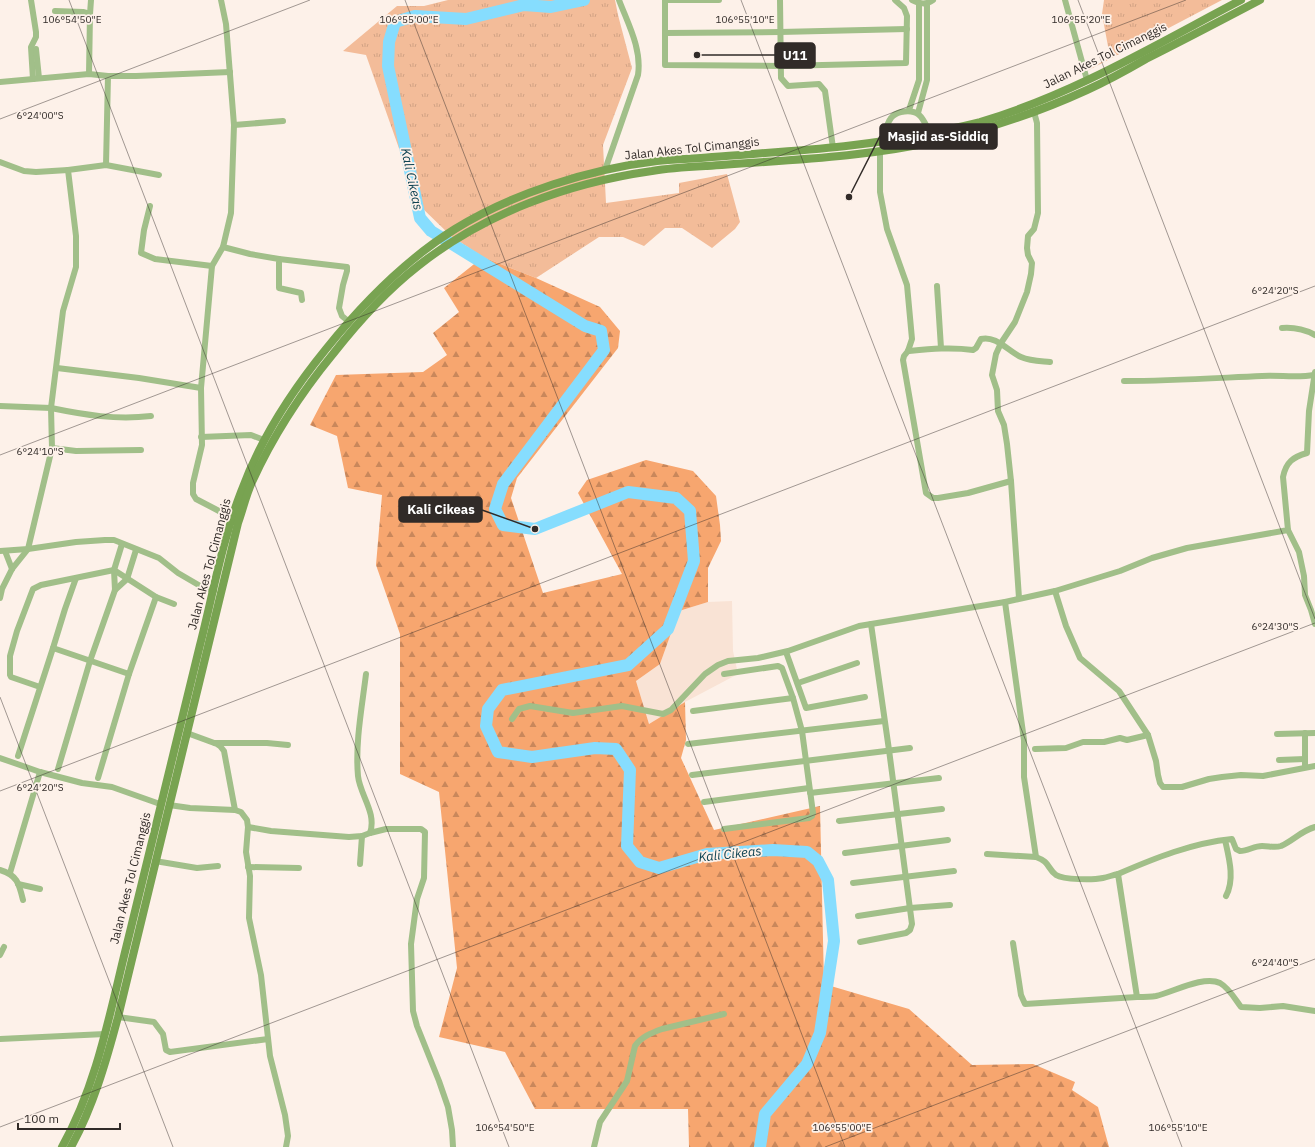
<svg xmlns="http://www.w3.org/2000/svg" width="1315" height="1147" viewBox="0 0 1315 1147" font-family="'IBM Plex Sans',sans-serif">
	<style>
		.built { fill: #f9e3d5 }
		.grass { fill: url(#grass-tufts) }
		.forest { fill: url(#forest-firs) }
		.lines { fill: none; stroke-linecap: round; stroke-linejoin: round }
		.river { stroke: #86ddfe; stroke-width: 12 }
		.minor { stroke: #a1bf89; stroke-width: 6 }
		.secondary { stroke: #78a351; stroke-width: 8 }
		.ticks { fill: none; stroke: #312b28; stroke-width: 1; stroke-opacity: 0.45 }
		.labels { text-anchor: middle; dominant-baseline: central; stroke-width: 3.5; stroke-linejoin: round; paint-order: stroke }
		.street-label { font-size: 12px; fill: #312b28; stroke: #fdf1e9 }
		.water-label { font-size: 13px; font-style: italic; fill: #0d4252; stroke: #fdf1e9 }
		.ticks-label { font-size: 10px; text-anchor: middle; fill: #312b28; stroke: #fdf1e9; stroke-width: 3.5; stroke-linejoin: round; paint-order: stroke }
		.leader { fill: none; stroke: #312b28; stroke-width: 1.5 }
		.callout-dot { fill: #312b28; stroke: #fdf1e9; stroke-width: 1.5 }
		.callout { fill: #312b28; stroke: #312b28; stroke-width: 1.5 }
		.callout-label { font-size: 13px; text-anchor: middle; font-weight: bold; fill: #fff }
	</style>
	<defs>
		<pattern id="grass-tufts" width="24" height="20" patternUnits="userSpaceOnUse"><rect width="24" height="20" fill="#f3bc99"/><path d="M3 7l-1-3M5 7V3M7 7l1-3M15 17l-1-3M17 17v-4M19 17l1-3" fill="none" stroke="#d1a284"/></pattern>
		<pattern id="forest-firs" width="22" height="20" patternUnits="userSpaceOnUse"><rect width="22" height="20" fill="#f7a66f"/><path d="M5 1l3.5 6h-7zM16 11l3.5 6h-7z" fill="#c9875b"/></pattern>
	</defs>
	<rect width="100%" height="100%" fill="#fdf1e9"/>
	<path class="built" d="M732,601l1,50 5,23 -53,28 -36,22 -13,-43 24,-17 19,-53 29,-9z"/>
	<g class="grass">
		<path d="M448,0h167l3,15 14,53 -29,77 3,58 73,-10v-10l48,-9 13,48 -5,7 -23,19 -30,-20h-17l-21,18 -21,-9h-24l-63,41 -53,-21 -32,-21 -32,-31 -53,-150 -23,-4 54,-45h27z"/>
		<path d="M1104,0h118l-137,72 25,-15 -8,-43z"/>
	</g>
	<path class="forest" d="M483,257l53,21 64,29 20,24 -2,17 -101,130 -6,20 32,95 79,-19 -44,-81 9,-13 59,-20 47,11 23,25 4,29 1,16 -13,27v34l-29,9 -19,53 -24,17 13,43 36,-22 1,38 -5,18 33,72 106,-24 4,178 85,25 63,56 61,-1 42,18 -3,8 26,17 11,40h-420l-1,-38h-153l-30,-57 -66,-15 18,-69 -18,-176 -39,-18v-140l-24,-69 6,-70 -34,-7 -11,-52 -27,-11 26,-50 87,-3 24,-17 -14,-22 26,-21 -15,-24z"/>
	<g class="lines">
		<path class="river" d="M584,0l-33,7 -27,-2 -58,14 -51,-3 -20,6 -6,20 -1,24 32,152 11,13 154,95 16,5 3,19 -101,134 -8,25 8,16 32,4 93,-37 48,6 14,13 4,50 -26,68 -40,36 -126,25 -14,19 -2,17 12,26 34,5 63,-9 21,1 14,21 -3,76 13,16 19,6 48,-14 66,-4 34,2 11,9 10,19 6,61 -14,92 -13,31 -42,50 -5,33"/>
		<g class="minor">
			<path d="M31,0l5,32v5l-5,10 2,32"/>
			<path d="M221,0l5,24 8,101 -3,88 -8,34 -11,19 -11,122 1,57 -9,38v11l3,5 23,12 13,3"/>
			<path d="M665,0v65l116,1 125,-3 1,-47 -3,-8 -9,-8"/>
			<path d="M665,0h54"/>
			<path d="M780,0l1,78 7,8 31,-2 6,7 8,57"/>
			<path d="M912,0c8,4 14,5 21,0"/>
			<path d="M1065,0l22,80"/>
			<path d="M55,11l28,1 7,2 -1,60"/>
			<path d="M90,14l1,-14"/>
			<path d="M665,33l115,-1 127,-3"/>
			<path d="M36,49l3,29"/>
			<path d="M0,82l89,-8 19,2h28l94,-4"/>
			<path d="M909,110l10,-30v-77"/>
			<path d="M918,113l9,-33v-76"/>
			<path d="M234,125l49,-4"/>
			<path d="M883,142c2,-8 3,-18 8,-24 3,-4 6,-5 10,-6 19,-4 22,7 29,21"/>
			<path d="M880,151v41l7,37 20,56 5,54 -4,12 -4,5 -1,4 23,133 7,5h5l30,-5 43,-12 8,117"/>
			<path d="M0,162l24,9 12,1 32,-2"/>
			<path d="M106,165l2,-89"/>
			<path d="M605,170l33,-95c4,-26 -10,-51 -19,-75"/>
			<path d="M150,206l-6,24 -3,23 14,6 57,7"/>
			<path d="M223,247l27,7 29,5v29l22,5 1,7"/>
			<path d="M279,259l68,8v4l-4,14 -4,23 3,8 6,5"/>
			<path d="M937,286l4,62"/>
			<path d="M1282,328c13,-1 22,1 33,7"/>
			<path d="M908,351c22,-2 43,-4 65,-1l3,-2 5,-9c15,-4 28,13 40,18 9,4 19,4 29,5"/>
			<path d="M57,368l82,10 62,10"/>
			<path d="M1124,381c46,0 92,-3 138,-5 17,-1 36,2 52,-1"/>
			<path d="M0,406l51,2 12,-97 13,-44v-31l-8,-66 38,-5 53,10"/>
			<path d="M201,437l50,-2 13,5"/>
			<path d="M52,448l24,3 65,-1"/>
			<path d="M1011,481l-4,-37 -3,-19 -6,-14 -1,-21 -5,-15 4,-21 5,-11 14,-21 12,-30 4,-18 1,-11 -4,-8 -1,-7 1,-12 6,-7 4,-16 -1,-90 -3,-11"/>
			<path d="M1288,530l11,22 5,24 1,19 6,15 4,14"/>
			<path d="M0,551l28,-2 48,-7 29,-2h9l45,18 19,15 24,14 12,4"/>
			<path d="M5,551l7,18"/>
			<path d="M115,590l12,-11 9,-29"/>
			<path d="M1055,591l11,35 14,32 39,33 29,44 8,26 2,14 2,8 3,4h19l27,-8 13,-2 19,-2 22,1 52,-10"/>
			<path d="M0,598l2,-9 10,-20 16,-20 24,-101 -1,-40c34,7 65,12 100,8"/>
			<path d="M1005,602l19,138v37l12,80c14,5 11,11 20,18 8,5 37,5 47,3 5,-1 10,-3 15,-4l19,123c7,0 13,0 19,-1 17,-4 48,-21 64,-13 9,5 15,16 21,24l19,1 23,-2 32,5"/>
			<path d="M53,648l76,26"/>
			<path d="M786,652l20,56 59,-11"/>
			<path d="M366,674c-4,33 -11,69 -8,102 2,19 19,37 12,57"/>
			<path d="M798,683l59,-20"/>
			<path d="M40,687l-29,-10 -1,-2v-19l7,-25 16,-42 8,-4 73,-15 42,27 18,7"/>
			<path d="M693,711l100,-13"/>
			<path d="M512,719l7,-10 11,-3 43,7 49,-7 41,8 8,-4 34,-36 13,-9 10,-4 30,-3 30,-7 71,-25 146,-24 50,-11 65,-20 32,-13 35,-10 101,-18 -5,-53c3,-15 10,-20 24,-24l2,-42 6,-39"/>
			<path d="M187,733l30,11 3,2 4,5 11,59"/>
			<path d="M1305,733v32"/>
			<path d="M1277,734l38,-1"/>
			<path d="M215,743h52l21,2"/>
			<path d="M688,744l196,-23"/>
			<path d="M1035,749l31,-1 17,-6h21l16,-4 7,2 21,-5"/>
			<path d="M18,756l35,-108 12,-39 11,-31"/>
			<path d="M0,758l40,14 42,11 30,4 48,17"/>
			<path d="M1279,760l26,-1"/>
			<path d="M58,769l32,-108 25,-71 -1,-20 8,-26"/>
			<path d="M692,775l218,-27"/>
			<path d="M98,778l31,-104 27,-77"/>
			<path d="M810,793l129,-15"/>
			<path d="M704,802l105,-14"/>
			<path d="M169,805l21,3 45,2 6,2 6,8 1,7 -2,25 4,24 -1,42 12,57 9,81 15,59 3,21 -2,11"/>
			<path d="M839,821l103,-12"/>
			<path d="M248,827l23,4 78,6 13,-1 8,-3 16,-4h35l4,3 -1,46 -7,21 -6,45 2,67 4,15 22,55 9,26 4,23 1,17"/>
			<path d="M724,829l85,-11 3,-2 1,-3 -11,-82 -9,-33 -11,-30 -4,-2 -54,8"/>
			<path d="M1225,840c4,18 10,39 1,56"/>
			<path d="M845,853l103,-13"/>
			<path d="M987,854l49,3"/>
			<path d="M155,861l42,7 21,-2"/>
			<path d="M360,864l2,-28"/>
			<path d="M248,867l51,1"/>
			<path d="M0,870c17,5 19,13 23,30"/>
			<path d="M10,873l30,-101"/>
			<path d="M1118,874c37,-16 74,-31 114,-35l4,10 4,2c8,0 14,-5 22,-5 7,0 13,2 19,0 13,-6 20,-15 34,-19"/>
			<path d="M853,883l101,-12"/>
			<path d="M18,884l22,5"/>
			<path d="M858,916l52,-8 40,-3"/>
			<path d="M860,942l46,-9 4,-3 2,-6 -23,-174 -18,-126"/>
			<path d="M1013,943l8,52 4,9 112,-7"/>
			<path d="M0,955l4,-8"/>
			<path d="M118,1017l36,5 9,12 3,16 4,2 98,-13"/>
			<path d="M0,1039l105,-5"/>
			<path d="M594,1147l6,-25 27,-41 8,-35c6,-9 16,-13 27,-17l62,-15"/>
		</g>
		<g class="secondary">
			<path d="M62,1147c35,-62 48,-135 65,-203 24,-100 48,-200 73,-299 13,-51 22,-104 41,-153 19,-52 50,-100 85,-143 37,-46 79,-89 129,-120 58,-36 135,-60 202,-68 18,-2 37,-2 55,-4 75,-6 149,-9 222,-25 15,-3 31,-6 46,-10 92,-27 177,-78 261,-122"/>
			<path d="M71,1147c22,-40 35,-85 47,-130l120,-494c5,-14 8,-28 14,-41 21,-46 49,-89 81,-128 25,-32 53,-63 85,-88 67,-53 150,-83 234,-95 18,-3 37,-4 55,-5 76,-6 155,-8 230,-25 51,-12 102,-29 150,-51 20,-9 40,-20 59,-31 38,-19 76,-39 114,-59"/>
		</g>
	</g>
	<path class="ticks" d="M69,0l440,1147M405,0l440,1147M741,0l441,1147M1078,0l237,619M0,119l310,-119M0,455l1186,-455M0,697l173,450M0,791l1315,-505M0,1127l1315,-504M825,1147l490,-188"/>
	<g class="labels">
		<g class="street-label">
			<text transform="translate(1105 55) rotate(-26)">Jalan Akes Tol Cimanggis</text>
			<text transform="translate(692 148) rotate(-6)">Jalan Akes Tol Cimanggis</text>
			<text transform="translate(209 564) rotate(-75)">Jalan Akes Tol Cimanggis</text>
			<text transform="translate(130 878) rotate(-76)">Jalan Akes Tol Cimanggis</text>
		</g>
		<g class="water-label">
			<text transform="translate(412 179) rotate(78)">Kali Cikeas</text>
			<text transform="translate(730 854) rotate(-6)">Kali Cikeas</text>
		</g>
	</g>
	<g class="ticks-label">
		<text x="72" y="23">106°54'50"E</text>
		<text x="409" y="23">106°55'00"E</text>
		<text x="745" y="23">106°55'10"E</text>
		<text x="1081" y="23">106°55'20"E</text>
		<text x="40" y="119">6°24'00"S</text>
		<text x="1275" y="294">6°24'20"S</text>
		<text x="40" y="455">6°24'10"S</text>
		<text x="1275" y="630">6°24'30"S</text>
		<text x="40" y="791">6°24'20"S</text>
		<text x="1275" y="966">6°24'40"S</text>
		<text x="505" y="1131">106°54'50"E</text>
		<text x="842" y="1131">106°55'00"E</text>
		<text x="1178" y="1131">106°55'10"E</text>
	</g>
	<path class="leader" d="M697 55L775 55M849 197L880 136M535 529L482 510"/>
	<g class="callout-dot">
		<circle cx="697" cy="55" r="4"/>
		<circle cx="849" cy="197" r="4"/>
		<circle cx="535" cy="529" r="4"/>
	</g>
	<g class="callout">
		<rect x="775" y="43" width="40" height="25" rx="4"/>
		<rect x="880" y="124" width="117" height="25" rx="4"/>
		<rect x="399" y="497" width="83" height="25" rx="4"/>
	</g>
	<g class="callout-label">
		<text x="795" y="60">U11</text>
		<text x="938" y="141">Masjid as-Siddiq</text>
		<text x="441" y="514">Kali Cikeas</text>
	</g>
	<path d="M18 1123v6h102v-6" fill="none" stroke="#312b28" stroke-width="2"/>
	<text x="24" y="1123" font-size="12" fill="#312b28" stroke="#fdf1e9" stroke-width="3" paint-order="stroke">100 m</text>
</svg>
